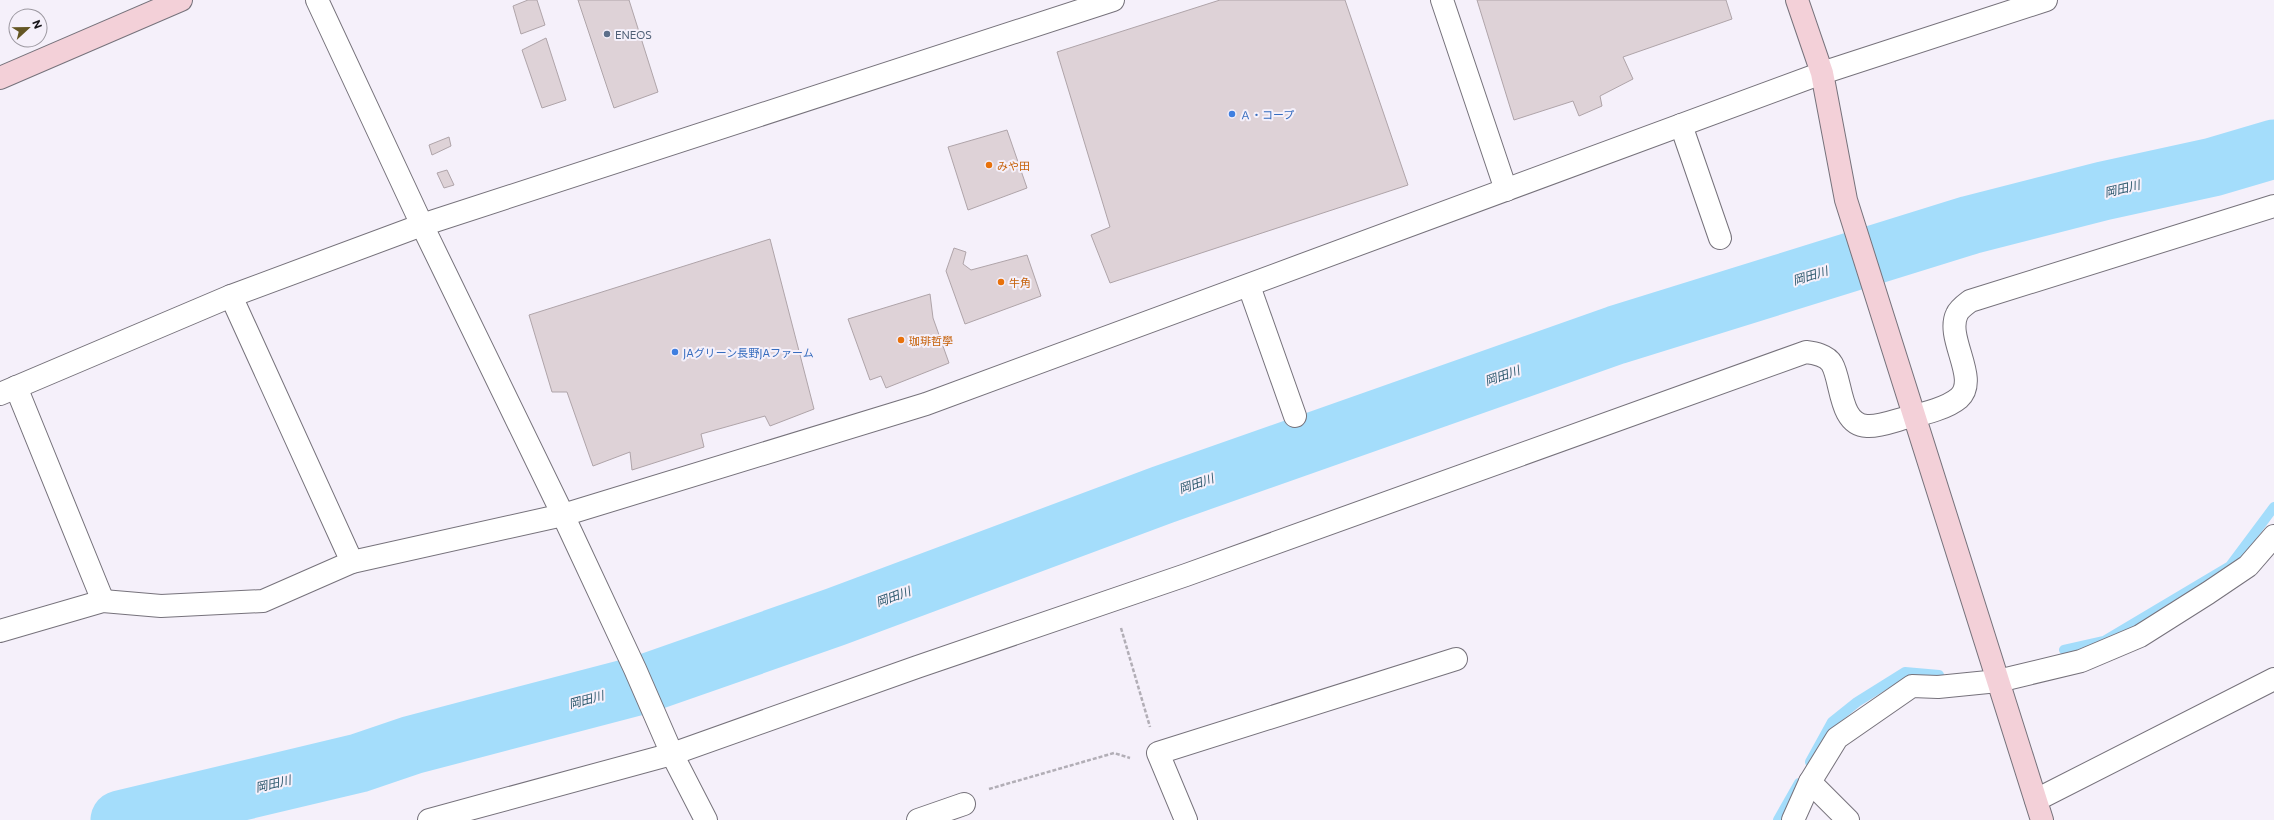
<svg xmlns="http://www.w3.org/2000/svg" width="2274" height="820" viewBox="0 0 2274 820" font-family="Commissioner,'Noto Sans JP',sans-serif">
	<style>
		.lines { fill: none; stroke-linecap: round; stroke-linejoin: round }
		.stream { stroke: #a4ddfb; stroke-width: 10 }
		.river { stroke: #a4ddfb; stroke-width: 59 }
		.building { fill: #ded2d7; stroke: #afa4a9 }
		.street-casing { stroke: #76727b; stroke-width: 24 }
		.secondary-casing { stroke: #76727b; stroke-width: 24 }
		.path { stroke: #b2aeb6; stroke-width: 2.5; stroke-dasharray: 4 2; stroke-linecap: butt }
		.street { stroke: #fff; stroke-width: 22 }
		.secondary { stroke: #f3d0d8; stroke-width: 22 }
		.service-dot { fill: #5c6f8a; stroke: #f5f0fa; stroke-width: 1.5 }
		.shop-dot { fill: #3f7fe0; stroke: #f5f0fa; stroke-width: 1.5 }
		.food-dot { fill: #e8710a; stroke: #f5f0fa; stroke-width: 1.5 }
		.labels { text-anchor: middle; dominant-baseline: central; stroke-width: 4; stroke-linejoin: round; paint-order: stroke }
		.service-label { font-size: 11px; fill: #4e5e75; stroke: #f5f0fa; text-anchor: start }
		.shop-label { font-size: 11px; fill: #366cbe; stroke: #f5f0fa; text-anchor: start }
		.food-label { font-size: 11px; fill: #c56008; stroke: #f5f0fa; text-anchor: start }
		.water-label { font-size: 12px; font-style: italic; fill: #2b576c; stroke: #f5f0fa }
	</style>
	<rect width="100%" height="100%" fill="#f5f0fa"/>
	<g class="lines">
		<g class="stream">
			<path d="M2064,650l40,-9 126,-75 44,-59"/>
			<path d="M1810,762l22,-40 25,-20 48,-30 34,3"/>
			<path d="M1778,820l21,-37"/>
		</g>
		<path class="river" d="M120,820l239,-57 53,-18 229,-60 194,-68 327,-122 454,-160 354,-110 133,-34 110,-24 61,-18"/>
	</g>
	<g class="building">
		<path d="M528,0h9l8,25 -24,9 -8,-28z"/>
		<path d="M578,0h51l29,92 -44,16z"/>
		<path d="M1220,0h125l63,185 -298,98 -19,-48 19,-8 -53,-175z"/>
		<path d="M1477,0h249l6,19 -109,38 10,22 -33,17 2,10 -23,10 -6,-15 -59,19z"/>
		<path d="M546,38l20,62 -24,8 -20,-58z"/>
		<path d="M1007,130l20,58 -59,22 -20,-63z"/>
		<path d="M449,137l2,9 -19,9 -3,-10z"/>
		<path d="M447,170l7,15 -10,3 -7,-15z"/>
		<path d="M770,239l44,170 -44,17 -5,-10 -64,18 3,13 -72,23 -2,-18 -37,14 -26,-74h-15l-23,-77z"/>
		<path d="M954,248l12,4 -3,12 8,6 56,-15 14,41 -76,28 -19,-53z"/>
		<path d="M930,294l3,24 16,45 -63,25 -5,-12 -11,4 -22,-61z"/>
	</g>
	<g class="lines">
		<g class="street-casing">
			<g id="street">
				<path d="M317,0l105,225 141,290 72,154 37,85 34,66"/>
				<path d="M1442,0l64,190"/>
				<path d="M1681,125l39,113"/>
				<path d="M1249,286l46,130"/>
				<path d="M231,296l121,266"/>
				<path d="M16,387l87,214"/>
				<path d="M0,394l231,-98 191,-71 691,-225"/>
				<path d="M0,631l103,-30 58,5 102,-5 89,-39 211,-47 363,-111 896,-331 224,-73"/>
				<path d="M1810,782l38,38"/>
				<path d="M2036,800l238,-121"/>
				<path d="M429,820l243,-66 245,-87 269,-92 620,-223c8,1 21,3 26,12 10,17 7,61 35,62 11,1 27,-5 38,-8 17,-4 41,-9 54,-20 21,-19 -14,-60 -2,-84 2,-5 9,-10 13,-13l304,-95"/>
				<path d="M918,820l46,-16"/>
				<path d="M1186,820l-28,-67 298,-94"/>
				<path d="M1793,820l17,-38 27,-44 75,-52 26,1 60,-6 83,-20 59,-25 68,-43 40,-27 26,-30"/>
			</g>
		</g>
		<g class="secondary-casing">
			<g id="secondary">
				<path d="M1797,0l25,73 24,127 196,620"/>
				<path d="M0,78l181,-78"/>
			</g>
		</g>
		<g class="path">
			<path d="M1121,628l29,99"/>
			<path d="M989,789l125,-36 16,5"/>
		</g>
		<use href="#street" class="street"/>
		<use href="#secondary" class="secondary"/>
	</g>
	<circle class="service-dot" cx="607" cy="34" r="4"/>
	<g class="shop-dot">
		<circle cx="1232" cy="114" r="4"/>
		<circle cx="675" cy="352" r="4"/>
	</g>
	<g class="food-dot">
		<circle cx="989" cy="165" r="4"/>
		<circle cx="1001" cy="282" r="4"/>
		<circle cx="901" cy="340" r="4"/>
	</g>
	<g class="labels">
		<g class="service-label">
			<text x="615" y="34">ENEOS</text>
		</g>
		<g class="shop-label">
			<text x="1240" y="114">Ａ・コープ</text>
			<text x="683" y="352">JAグリーン長野JAファーム</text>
		</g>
		<g class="food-label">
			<text x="997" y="165">みや田</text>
			<text x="1009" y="282">牛角</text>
			<text x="909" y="340">珈琲哲學</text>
		</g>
		<g class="water-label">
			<text transform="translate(2122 188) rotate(-13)">岡田川</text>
			<text transform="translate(1810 275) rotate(-17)">岡田川</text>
			<text transform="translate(1502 375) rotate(-19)">岡田川</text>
			<text transform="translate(1196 483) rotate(-19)">岡田川</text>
			<text transform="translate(893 596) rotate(-20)">岡田川</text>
			<text transform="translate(586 699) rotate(-15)">岡田川</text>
			<text transform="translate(273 783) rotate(-13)">岡田川</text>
		</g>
	</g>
	<g transform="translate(28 28) rotate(68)"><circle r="19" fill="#f5f0fa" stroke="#9c98a0"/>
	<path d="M0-3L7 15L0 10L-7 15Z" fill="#645623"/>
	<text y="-6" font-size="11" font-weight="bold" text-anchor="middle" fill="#171519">N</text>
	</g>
</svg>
